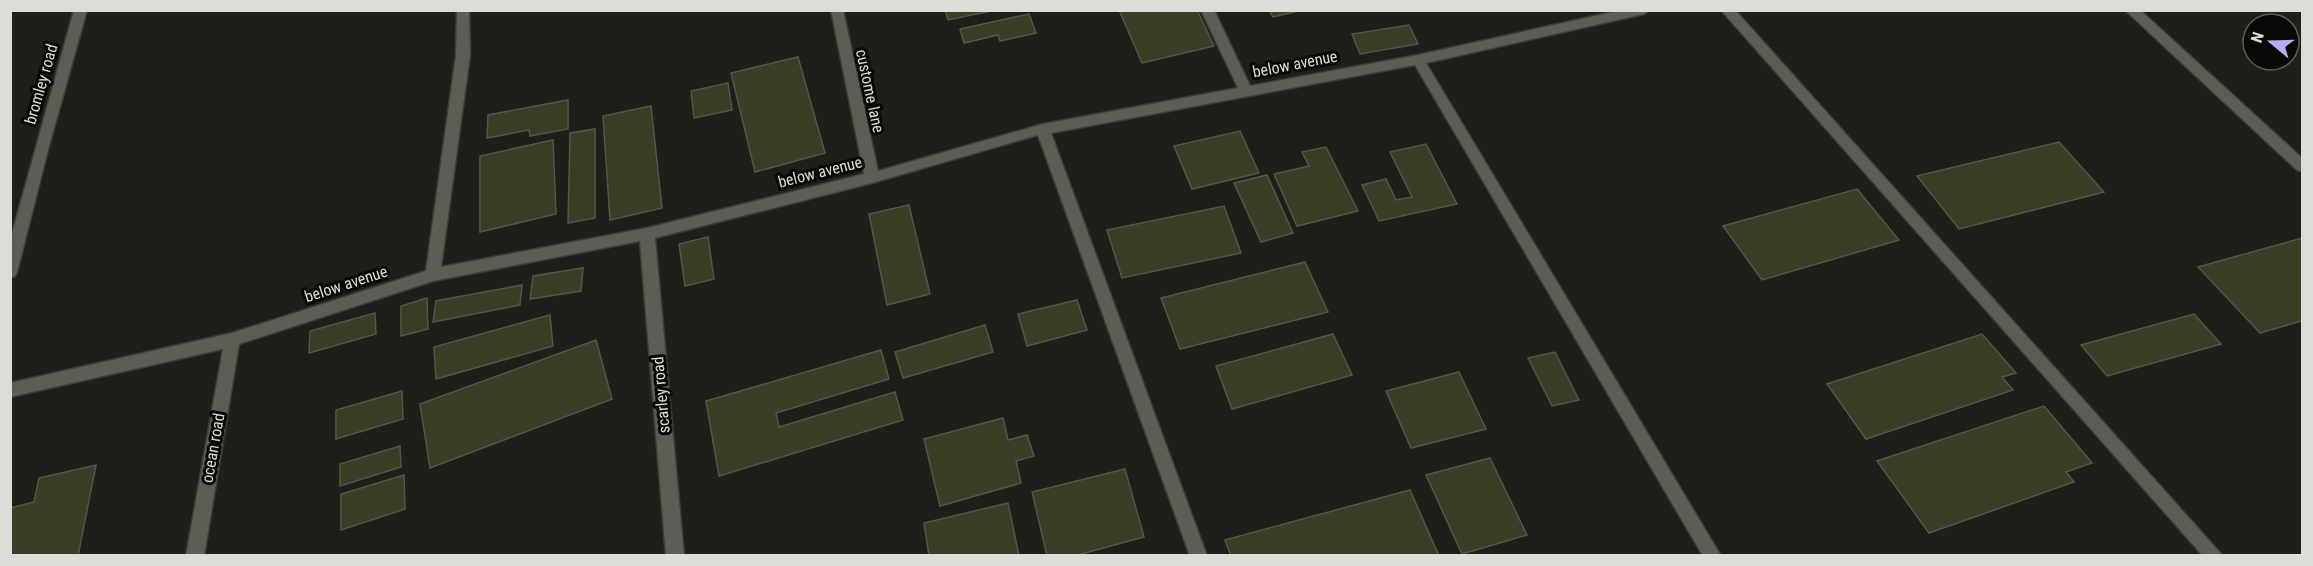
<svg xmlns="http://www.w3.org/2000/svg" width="2313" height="566" viewBox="0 0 2313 566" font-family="'Roboto Condensed',sans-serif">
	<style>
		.building { fill: #393d23; stroke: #54564e; stroke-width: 1.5 }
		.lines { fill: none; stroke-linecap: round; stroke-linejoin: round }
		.minor-casing { stroke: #3b3c37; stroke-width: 3 }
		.minor { fill: #5c5e56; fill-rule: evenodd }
		.labels { text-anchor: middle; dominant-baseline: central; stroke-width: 6; stroke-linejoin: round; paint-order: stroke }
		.street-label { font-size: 16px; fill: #dcddd8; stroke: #080806 }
	</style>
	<rect width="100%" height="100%" fill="#1e1f18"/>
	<g class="building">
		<path d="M945,10h51l-48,10z"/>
		<path d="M1119,10h78l17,36 -72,17z"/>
		<path d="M1269,10h26v2l-22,5z"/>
		<path d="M1029,14l7,19 -36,8 -2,-6 -34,8 -4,-14z"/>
		<path d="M1409,25l9,19 -58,10 -8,-20z"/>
		<path d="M798,57l27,96 -70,19 -24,-99z"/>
		<path d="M728,83l4,27 -38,8 -3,-27z"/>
		<path d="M568,100v29l-38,7 -1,-6 -42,8 1,-23z"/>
		<path d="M651,106l11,102 -52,12 -7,-104z"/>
		<path d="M595,129v89l-27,5 2,-90z"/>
		<path d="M1240,131l19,42 -67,16 -18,-43z"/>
		<path d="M553,140l3,74 -76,18v-76z"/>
		<path d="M2059,142l45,50 -145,37 -42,-53z"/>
		<path d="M1426,144l31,60 -78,17 -17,-36 24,-6 10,21 16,-3 -22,-45z"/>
		<path d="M1326,147l32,64 -61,15 -23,-52 35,-8 -7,-14z"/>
		<path d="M1267,175l26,58 -32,9 -27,-59z"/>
		<path d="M1857,189l42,51 -137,40 -39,-54z"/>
		<path d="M909,205l21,89 -43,11 -18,-91z"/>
		<path d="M1224,206l17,47 -119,25 -15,-48z"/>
		<path d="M708,237l6,42 -29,7 -6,-42z"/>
		<path d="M2302,238v83l-42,12 -62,-66z"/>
		<path d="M1305,262l23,50 -148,37 -19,-51z"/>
		<path d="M583,268l-2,23 -51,8 3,-23z"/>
		<path d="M522,285l-2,20 -87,17 3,-21z"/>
		<path d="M427,298l1,31 -27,7v-30z"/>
		<path d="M1077,300l10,30 -60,16 -9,-32z"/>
		<path d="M375,313l1,21 -67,19 1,-22z"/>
		<path d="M2194,314l27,30 -114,32 -26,-31z"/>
		<path d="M550,315l3,31 -117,33 -2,-32z"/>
		<path d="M985,325l8,27 -90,26 -8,-26z"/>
		<path d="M1333,334l19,41 -120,34 -16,-43z"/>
		<path d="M1982,334l34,39 -14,4 11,13 -147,49 -39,-55z"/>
		<path d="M596,340l16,59 -182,69 -10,-64z"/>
		<path d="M881,350l8,29 -113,34 3,14 116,-35 8,28 -184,56 -13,-75z"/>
		<path d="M1555,352l24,48 -27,6 -24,-48z"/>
		<path d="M1459,372l27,57 -75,19 -25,-57z"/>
		<path d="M402,391l1,28 -67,20v-29z"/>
		<path d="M2044,406l48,57 -26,9 8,10 -145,51 -52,-72z"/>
		<path d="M1003,418l5,22 19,-5 7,21 -18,5 5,22 -81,23 -16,-67z"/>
		<path d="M400,446l1,21 -61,19v-22z"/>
		<path d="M1490,458l37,77 -65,19 -36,-79z"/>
		<path d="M96,465l-18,91h-68v-48l24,-6 5,-24z"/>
		<path d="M1125,469l19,68 -70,19h-27l-15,-64z"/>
		<path d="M404,475l1,34 -64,21v-36z"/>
		<path d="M1410,490l29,66h-208l-6,-16z"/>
		<path d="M1008,503l11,53h-90l-5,-33z"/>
	</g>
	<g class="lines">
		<g class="minor-casing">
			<g id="minor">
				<path d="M74,10h13l-38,136 -32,126 -2,4 -5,2v-37z"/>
				<path d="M457,10h12l1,45 -29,212 206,-39 217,-54 -33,-164h12l35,161 165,-47 195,-36 -37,-78h13l36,76 168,-31 204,-45h28l-6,4 -218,49 295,493h-18l-288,-491 -364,68 156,423h-17l-152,-421 -166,48 -217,55 29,318h-18l-26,-315 -207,40 -194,63 -35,212h-18l37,-207 -213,48v-14l222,-50 194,-62 30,-216z"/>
				<path d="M1721,10h14l488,546h-20z"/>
				<path d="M2125,10h15l162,148v13l-5,-1z"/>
			</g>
		</g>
		<use href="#minor" class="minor"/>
	</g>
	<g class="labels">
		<g class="street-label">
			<text transform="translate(1295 64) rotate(-11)">below avenue</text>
			<text transform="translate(41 84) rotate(-74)">bromley road</text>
			<text transform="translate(870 91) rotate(78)">custome lane</text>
			<text transform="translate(820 172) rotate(-14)">below avenue</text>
			<text transform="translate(346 284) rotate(-18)">below avenue</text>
			<text transform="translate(661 395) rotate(-95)">scarley road</text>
			<text transform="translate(213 448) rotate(-80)">ocean road</text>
		</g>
	</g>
	<rect width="2313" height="566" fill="none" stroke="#dcddd8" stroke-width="24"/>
	<g transform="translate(2271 42) rotate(289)"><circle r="28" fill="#080806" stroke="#5d5d5a" stroke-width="1.5"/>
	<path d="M0-4.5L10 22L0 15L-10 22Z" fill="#bbaaf6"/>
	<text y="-9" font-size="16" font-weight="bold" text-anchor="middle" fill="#dcddd8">N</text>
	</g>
</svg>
